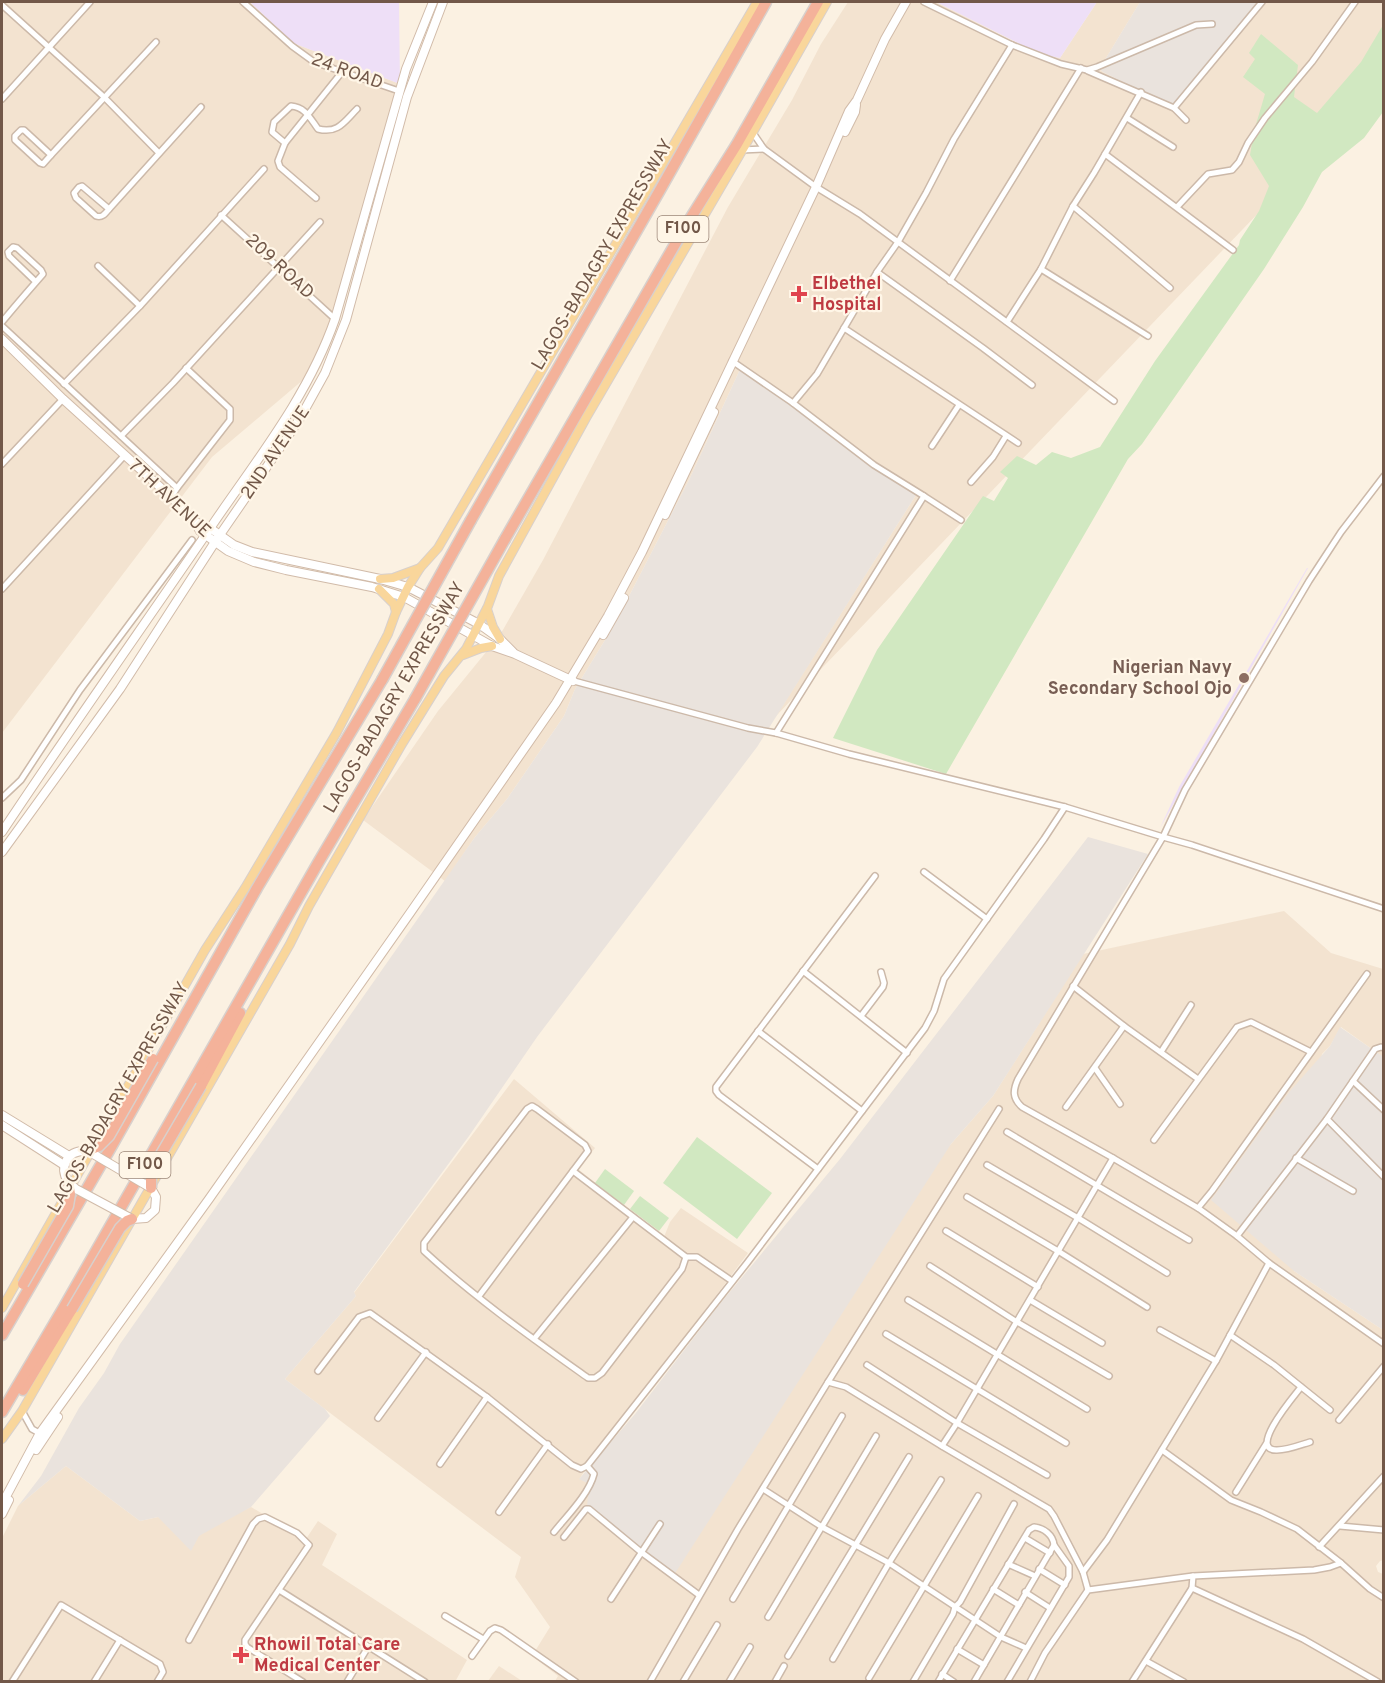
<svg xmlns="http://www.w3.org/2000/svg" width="1385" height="1683" viewBox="0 0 1385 1683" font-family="Overpass,sans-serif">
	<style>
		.residential { fill: #f3e3d0 }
		.industrial { fill: #eae3dd }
		.education { fill: #eedff7 }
		.green { fill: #d1e8c1 }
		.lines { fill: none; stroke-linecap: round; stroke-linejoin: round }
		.street-casing { stroke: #ccb9a9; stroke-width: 8 }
		.secondary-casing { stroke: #d1bba9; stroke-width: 10 }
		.primary-casing { stroke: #d8d0cc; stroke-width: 10 }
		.highway-casing { stroke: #d8d0cc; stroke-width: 13 }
		.street { stroke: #fff; stroke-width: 5 }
		.secondary { stroke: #fff; stroke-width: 8 }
		.primary { stroke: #f9d69b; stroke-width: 8 }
		.highway { stroke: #f4b29a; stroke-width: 10 }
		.secondary-bridge-casing { stroke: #d1bba9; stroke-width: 10; stroke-linecap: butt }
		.highway-bridge-casing { stroke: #d8d0cc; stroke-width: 13; stroke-linecap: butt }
		.secondary-bridge { stroke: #fff; stroke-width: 8 }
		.highway-bridge { stroke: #f4b29a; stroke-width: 10 }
		.health-dot { fill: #e0444e; stroke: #fff6e7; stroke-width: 2 }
		.education-dot { fill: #8d6e63; stroke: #fff6e7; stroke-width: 2 }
		.labels { text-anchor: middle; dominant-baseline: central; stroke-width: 4.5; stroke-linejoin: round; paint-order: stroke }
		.shield { fill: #fff6e7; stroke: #9c8778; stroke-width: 1.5 }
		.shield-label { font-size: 16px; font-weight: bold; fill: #725849 }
		.street-label { font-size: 18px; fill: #725849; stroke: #fff6e7 }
		.health-label { font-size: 18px; font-weight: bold; fill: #be3a42; stroke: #fff6e7; text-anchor: start }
		.education-label { font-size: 18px; font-weight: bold; fill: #785e54; stroke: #fff6e7; text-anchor: end }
	</style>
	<rect width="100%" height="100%" fill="#fbf1e2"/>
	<g class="residential">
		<path d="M2,2h248l43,41 107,41 -42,159 -48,131 -98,83 -210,276z"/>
		<path d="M848,2h88l103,52 21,4 37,-56h43l-37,61 -6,4 6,5 74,37 76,-93 3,-14h127v81l-607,633 140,-221 -45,-30 -129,-100 -53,115 -76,147 -38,62 -11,27 -57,83 -32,38 -30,44 -82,-61 75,-109 62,-76 43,-75 185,-353 64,-107 29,-56z"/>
		<path d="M1284,911l47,42 52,16v88l-42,-30 -11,19 -8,8 -28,217 89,59 1,230 -4,1 -4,5 2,6 5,2v107h-828l3,-5 -26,-20 18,-29 -35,-50 6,-20 -236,-178 71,-83 -2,-3 160,-214 81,69 -17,21 86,68 6,-15 11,-14 67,45 -164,219 -4,6 9,6 362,-340 42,-48 90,-142z"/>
		<path d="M66,1466l74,55 18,-4 39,14 54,-24 55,32 12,-18 19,13 -15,31 145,95 -12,22h-453v-144l16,-32z"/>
		<path d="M499,1666l23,15h-34z"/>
	</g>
	<g class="industrial">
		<path d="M1140,2h116l-3,14 -76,93 -74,-37 -6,-5 6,-4z"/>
		<path d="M742,365l129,100 45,30 -159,252 -220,290 -68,99 -115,156 2,4 -71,83 40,30 5,7 -79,91 -52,29 -8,15 -33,-34 -18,4 -74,-55 -48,40 23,-30 38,-68 25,-35 16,-29 355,-507 32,-38 57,-83 11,-27 38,-62 76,-147z"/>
		<path d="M1088,837l60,17 -155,242 -42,48 -279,434 -85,-71 2,-23 -10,-5 56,-65 84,-109 121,-146z"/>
		<path d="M1340,1027l42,29h1v274l-89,-59 -83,-71 79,-109 40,-45z"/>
	</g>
	<g class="education">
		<path d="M250,2h149l1,82 -107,-41z"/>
		<path d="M936,2h161l-37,56 -20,-4z"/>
		<path d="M1307,568h1l-148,260 19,-41z"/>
	</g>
	<g class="green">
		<path d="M1383,25v87l-19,26 -42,34 -19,35 -39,62 -122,175 -14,15 -182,315 -113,-36 44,-88 106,-154 11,5 14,-23 -8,-6 17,-16 19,9 16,-13 19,6 29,-11 55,-86 84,-116 1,-5 19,-29 10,-25 -19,-31 4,-24 11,-37 -22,-17 12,-18 -6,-6 12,-19 37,31 -4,32 23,16 44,-51z"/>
		<path d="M697,1137l75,56 -35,46 -74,-56z"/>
		<path d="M605,1169l29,22 -10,14 -29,-22z"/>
		<path d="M640,1196l29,22 -10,13 -29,-22z"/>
	</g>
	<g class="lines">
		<g class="street-casing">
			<g id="street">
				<path d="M243,2l49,44 22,16 85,29"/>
				<path d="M924,2l88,43 49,19 26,6 10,-3 99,-42 16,-1"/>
				<path d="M2,5l102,92 55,56"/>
				<path d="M1088,71l86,37 12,12"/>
				<path d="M342,72l-57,71 -13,-11 2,-10 17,-16c14,1 19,12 27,23 20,5 26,-7 39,-20"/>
				<path d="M2,99l88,-97"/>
				<path d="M1174,108l88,-106"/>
				<path d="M1127,118l46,29"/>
				<path d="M21,130h3l27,25 -8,9 -3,-1 -25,-23v-4z"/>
				<path d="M753,133l11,16 52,38 44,27 254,187"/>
				<path d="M285,143l-7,18 2,6 36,31"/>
				<path d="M741,150l23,-1"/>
				<path d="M1105,154l128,96"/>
				<path d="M51,155l105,-113"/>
				<path d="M82,186l27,23c-4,5 -7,9 -13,7l-20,-18 -2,-5 5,-6z"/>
				<path d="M1073,206l97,82"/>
				<path d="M1177,207l31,-33 24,-4 7,-8 9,-19 17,-25 47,-56 43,-60"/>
				<path d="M109,209l92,-102"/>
				<path d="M221,215l114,104"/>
				<path d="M98,266l42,40"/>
				<path d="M1041,269l107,67"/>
				<path d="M877,272l106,76 49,37"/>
				<path d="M950,281l131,-213"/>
				<path d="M2,322c13,-16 27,-32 41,-48l-2,-4 -24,-22 -4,-1 -5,5 1,4 27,26"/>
				<path d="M1007,322l34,-53 32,-63 21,-33 47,-81"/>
				<path d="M2,326l175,162 -6,9"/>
				<path d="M844,328l174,115"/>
				<path d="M732,361l61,42 81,62 50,31 -148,237"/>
				<path d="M64,384l76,-78 124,-137"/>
				<path d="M793,403l24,-29 60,-102 21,-30 28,-49 28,-54 58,-94"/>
				<path d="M121,436l52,-53 147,-161"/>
				<path d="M932,446l27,-41"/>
				<path d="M2,464l61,-65"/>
				<path d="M1384,476l-43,56 -32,49 -124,209 -22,47 -145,242c-5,11 -6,19 4,28l91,51 85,50 39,28 32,27 115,81"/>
				<path d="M971,482l22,-25 13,-21"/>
				<path d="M177,488l53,-68v-11l-44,-41"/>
				<path d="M924,496l37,24"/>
				<path d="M2,589l122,-133"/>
				<path d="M574,681l174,47 28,5 73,21 216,53 98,30 29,8 192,64"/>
				<path d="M2,798l19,-18 59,-90 112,-150"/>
				<path d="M924,872l63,47"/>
				<path d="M803,971l104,82"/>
				<path d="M1073,986l51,40 74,53"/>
				<path d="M861,1016l22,-29 1,-4 -3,-11"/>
				<path d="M758,1031l104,80"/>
				<path d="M1161,1052l30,-47"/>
				<path d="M1095,1068l25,36"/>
				<path d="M1353,1081l31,29"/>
				<path d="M1066,1107l58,-81"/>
				<path d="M1327,1119l57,58"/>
				<path d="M1007,1132l182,108"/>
				<path d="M1154,1140l83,-113 14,-5 60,30"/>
				<path d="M1296,1158l57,33"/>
				<path d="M987,1165l91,53 89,55"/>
				<path d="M818,1169l-99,-74 -3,-4v-4l159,-211"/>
				<path d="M573,1171l113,86h11l35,24"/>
				<path d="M967,1197l91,54 89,56"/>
				<path d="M1198,1208l14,-17 155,-217"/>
				<path d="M946,1231l92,56"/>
				<path d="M1237,1236l90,-117 48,-70 6,-2 3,1"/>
				<path d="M930,1266l87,56 92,54"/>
				<path d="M479,1296l109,-145 -3,-6 -48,-36 -5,-3 -5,3 -103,134v8c51,47 108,87 164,127h7l7,-5 80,-104 4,-12"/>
				<path d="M908,1300l179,109"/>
				<path d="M1030,1300l72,43"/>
				<path d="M1160,1330l56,31"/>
				<path d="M886,1334l180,109"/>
				<path d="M1230,1335l44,30 56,45"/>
				<path d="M534,1339l99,-122"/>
				<path d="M867,1365l90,58 90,52"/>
				<path d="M318,1371l41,-54 11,-4 117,84 85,68 9,4 6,-3 160,-203 178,-235 9,-17 10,-32 100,-140 21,-32"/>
				<path d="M828,1382l18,5 96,59 107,63 5,7 29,56 5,18"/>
				<path d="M1301,1387c-7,9 -54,64 -24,63 11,0 23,-5 33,-8"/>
				<path d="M22,1411l10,18 9,5"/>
				<path d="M378,1418l48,-66"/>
				<path d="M1339,1420l45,-54"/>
				<path d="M942,1446l15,-23 156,-265"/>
				<path d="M1162,1450l69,50 30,12 36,17 44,34 29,26 14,9"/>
				<path d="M440,1464l47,-67"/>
				<path d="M763,1489l59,38 67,36 112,74 25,11"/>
				<path d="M1236,1492l30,-48"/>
				<path d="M499,1512l49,-68"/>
				<path d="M1340,1526l44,4"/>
				<path d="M554,1532c13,-16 35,-38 40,-58l-7,-8"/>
				<path d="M564,1537l22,-28h3l52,43 58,43"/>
				<path d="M1025,1538l25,15"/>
				<path d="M1319,1547l65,-71"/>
				<path d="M1008,1564l27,12"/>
				<path d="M1039,1569l26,16"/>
				<path d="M1083,1572l24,-32 109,-179 53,-98"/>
				<path d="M1192,1588l111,51 75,43"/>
				<path d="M993,1589l26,16"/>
				<path d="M279,1590l146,92"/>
				<path d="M1025,1592l25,16"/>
				<path d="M611,1599l49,-75"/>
				<path d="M733,1599l109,-183"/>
				<path d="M445,1616l38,23"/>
				<path d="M768,1617l108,-181"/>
				<path d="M189,1640l64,-116 5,-5 7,-2 32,16 12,12 -64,95v4l2,3 56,35"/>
				<path d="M957,1649l27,16"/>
				<path d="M472,1656l18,-25 5,-3 6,2 75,52"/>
				<path d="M788,1656l121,-199"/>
				<path d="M833,1659l56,-96 52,-83"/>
				<path d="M1146,1661l38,21"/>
				<path d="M942,1674l12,8"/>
				<path d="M869,1678l109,-182"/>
				<path d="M12,1682l49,-77 99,59 3,8 -6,10"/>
				<path d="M94,1682l26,-42"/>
				<path d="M347,1682l21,-35"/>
				<path d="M650,1682l88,-153 90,-147 171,-273"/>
				<path d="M683,1682l34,-57"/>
				<path d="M729,1682l21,-35"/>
				<path d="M775,1682l9,-16"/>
				<path d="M913,1682l40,-68 2,-7 5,-5 54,-98"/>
				<path d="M938,1682l91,-152 5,-3c10,1 19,8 20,18l-80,137"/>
				<path d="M1007,1682l62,-105v-11l-15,-21"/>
				<path d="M1030,1682l15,-29 43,-63 105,-14 121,-6 16,-3 11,-4"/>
				<path d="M1132,1682l60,-94 1,-12"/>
			</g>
		</g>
		<g class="secondary-casing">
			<g id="secondary">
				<path d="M845,132l10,-20 1,-7"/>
				<path d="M2,339l61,60 108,98 24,25 5,9 28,20 26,11 32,8 86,17 32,10 88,49 23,8 58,27"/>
				<path d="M665,515l49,-103"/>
				<path d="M195,522l15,6 24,17 18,7 128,27 28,8 71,37 21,15 13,13"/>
				<path d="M603,635l21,-37"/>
				<path d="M2,832c69,-104 142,-207 213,-311 44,-64 94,-127 120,-202l71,-250 27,-67"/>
				<path d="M2,852l118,-163 95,-147 84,-122 26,-47 21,-53 61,-223 36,-95"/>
				<path d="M2,1115l67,41"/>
				<path d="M2,1125l62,40"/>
				<path d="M68,1182c-9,-15 -1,-32 18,-31"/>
				<path d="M132,1219l14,-1 9,-8 1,-13 -5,-9"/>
				<path d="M36,1450l22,-33"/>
				<path d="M2,1504l38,-71 169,-234 201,-286 146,-210 52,-87 34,-64 174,-365 33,-76 8,-11 28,-61 21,-37"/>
				<path d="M2,1514l7,-14"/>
			</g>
		</g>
		<g class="primary-casing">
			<g id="primary">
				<path d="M380,579l13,-1 27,-10"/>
				<path d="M379,589l15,15 2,8"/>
				<path d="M487,609l6,18 7,12"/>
				<path d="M463,655l18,-7 11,-2"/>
				<path d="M2,1308l203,-358 40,-62 92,-156 51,-98 8,-22 12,-25 12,-19 18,-20 319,-546"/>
				<path d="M2,1439l20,-28 268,-467 19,-38 93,-162 42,-68 22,-27 22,-43 11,-30 87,-158 167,-286 74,-130"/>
			</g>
		</g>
		<g class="highway-casing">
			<g id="highway">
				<path d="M471,520l189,-330 106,-188"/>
				<path d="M505,539l180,-312 52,-83 81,-142"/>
				<path d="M201,1086l39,-73"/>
				<path d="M2,1335l108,-186 147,-261 125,-208"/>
				<path d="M23,1390l49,-81"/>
				<path d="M2,1412l62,-105 254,-444 97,-164"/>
			</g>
		</g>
		<use href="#street" class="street"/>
		<use href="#secondary" class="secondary"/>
		<use href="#primary" class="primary"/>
		<use href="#highway" class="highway"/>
		<g class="secondary-bridge-casing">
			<g id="secondary-bridge">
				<path d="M86,1151l9,4 56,33"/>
				<path d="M68,1182l8,7 56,30"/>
			</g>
		</g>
		<g class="highway-bridge-casing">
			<g id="highway-bridge">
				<path d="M382,680l89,-160"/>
				<path d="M415,699l90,-160"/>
				<path d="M86,1151l13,-5 10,-10 44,-77"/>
				<path d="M151,1188v-10l2,-10 48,-82"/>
				<path d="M23,1284l45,-78 2,-12 -2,-12"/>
				<path d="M72,1309l48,-81 7,-7 5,-2"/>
			</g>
		</g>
		<use href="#secondary-bridge" class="secondary-bridge"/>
		<use href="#highway-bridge" class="highway-bridge"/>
	</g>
	<g class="health-dot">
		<path d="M796 285h6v6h6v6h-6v6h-6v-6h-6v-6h6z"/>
		<path d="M238 1646h6v6h6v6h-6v6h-6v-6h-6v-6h6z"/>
	</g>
	<circle class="education-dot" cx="1244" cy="678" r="6"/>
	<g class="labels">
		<g class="shield">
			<rect x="657.5" y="216" width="51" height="26" rx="4.5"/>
			<rect x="119.5" y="1152" width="51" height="26" rx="4.5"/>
		</g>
		<g class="shield-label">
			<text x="683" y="229">F100</text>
			<text x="145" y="1165">F100</text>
		</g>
		<g class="street-label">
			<text transform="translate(347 72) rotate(20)">24 ROAD</text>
			<text transform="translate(603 255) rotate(-60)">LAGOS-BADAGRY EXPRESSWAY</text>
			<text transform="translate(279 267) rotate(43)">209 ROAD</text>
			<text transform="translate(276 453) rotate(-56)">2ND AVENUE</text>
			<text transform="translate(169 499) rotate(43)">7TH AVENUE</text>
			<text transform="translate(395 698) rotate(-60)">LAGOS-BADAGRY EXPRESSWAY</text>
			<text transform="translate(119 1098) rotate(-60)">LAGOS-BADAGRY EXPRESSWAY</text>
		</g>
		<g class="health-label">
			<text x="812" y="284">Elbethel<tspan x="812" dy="21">Hospital</tspan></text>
			<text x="254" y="1645">Rhowil Total Care<tspan x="254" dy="21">Medical Center</tspan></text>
		</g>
		<g class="education-label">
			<text x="1232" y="668">Nigerian Navy<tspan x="1232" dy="21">Secondary School Ojo</tspan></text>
		</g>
	</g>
	<rect width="1385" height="1683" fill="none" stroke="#725849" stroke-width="6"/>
</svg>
